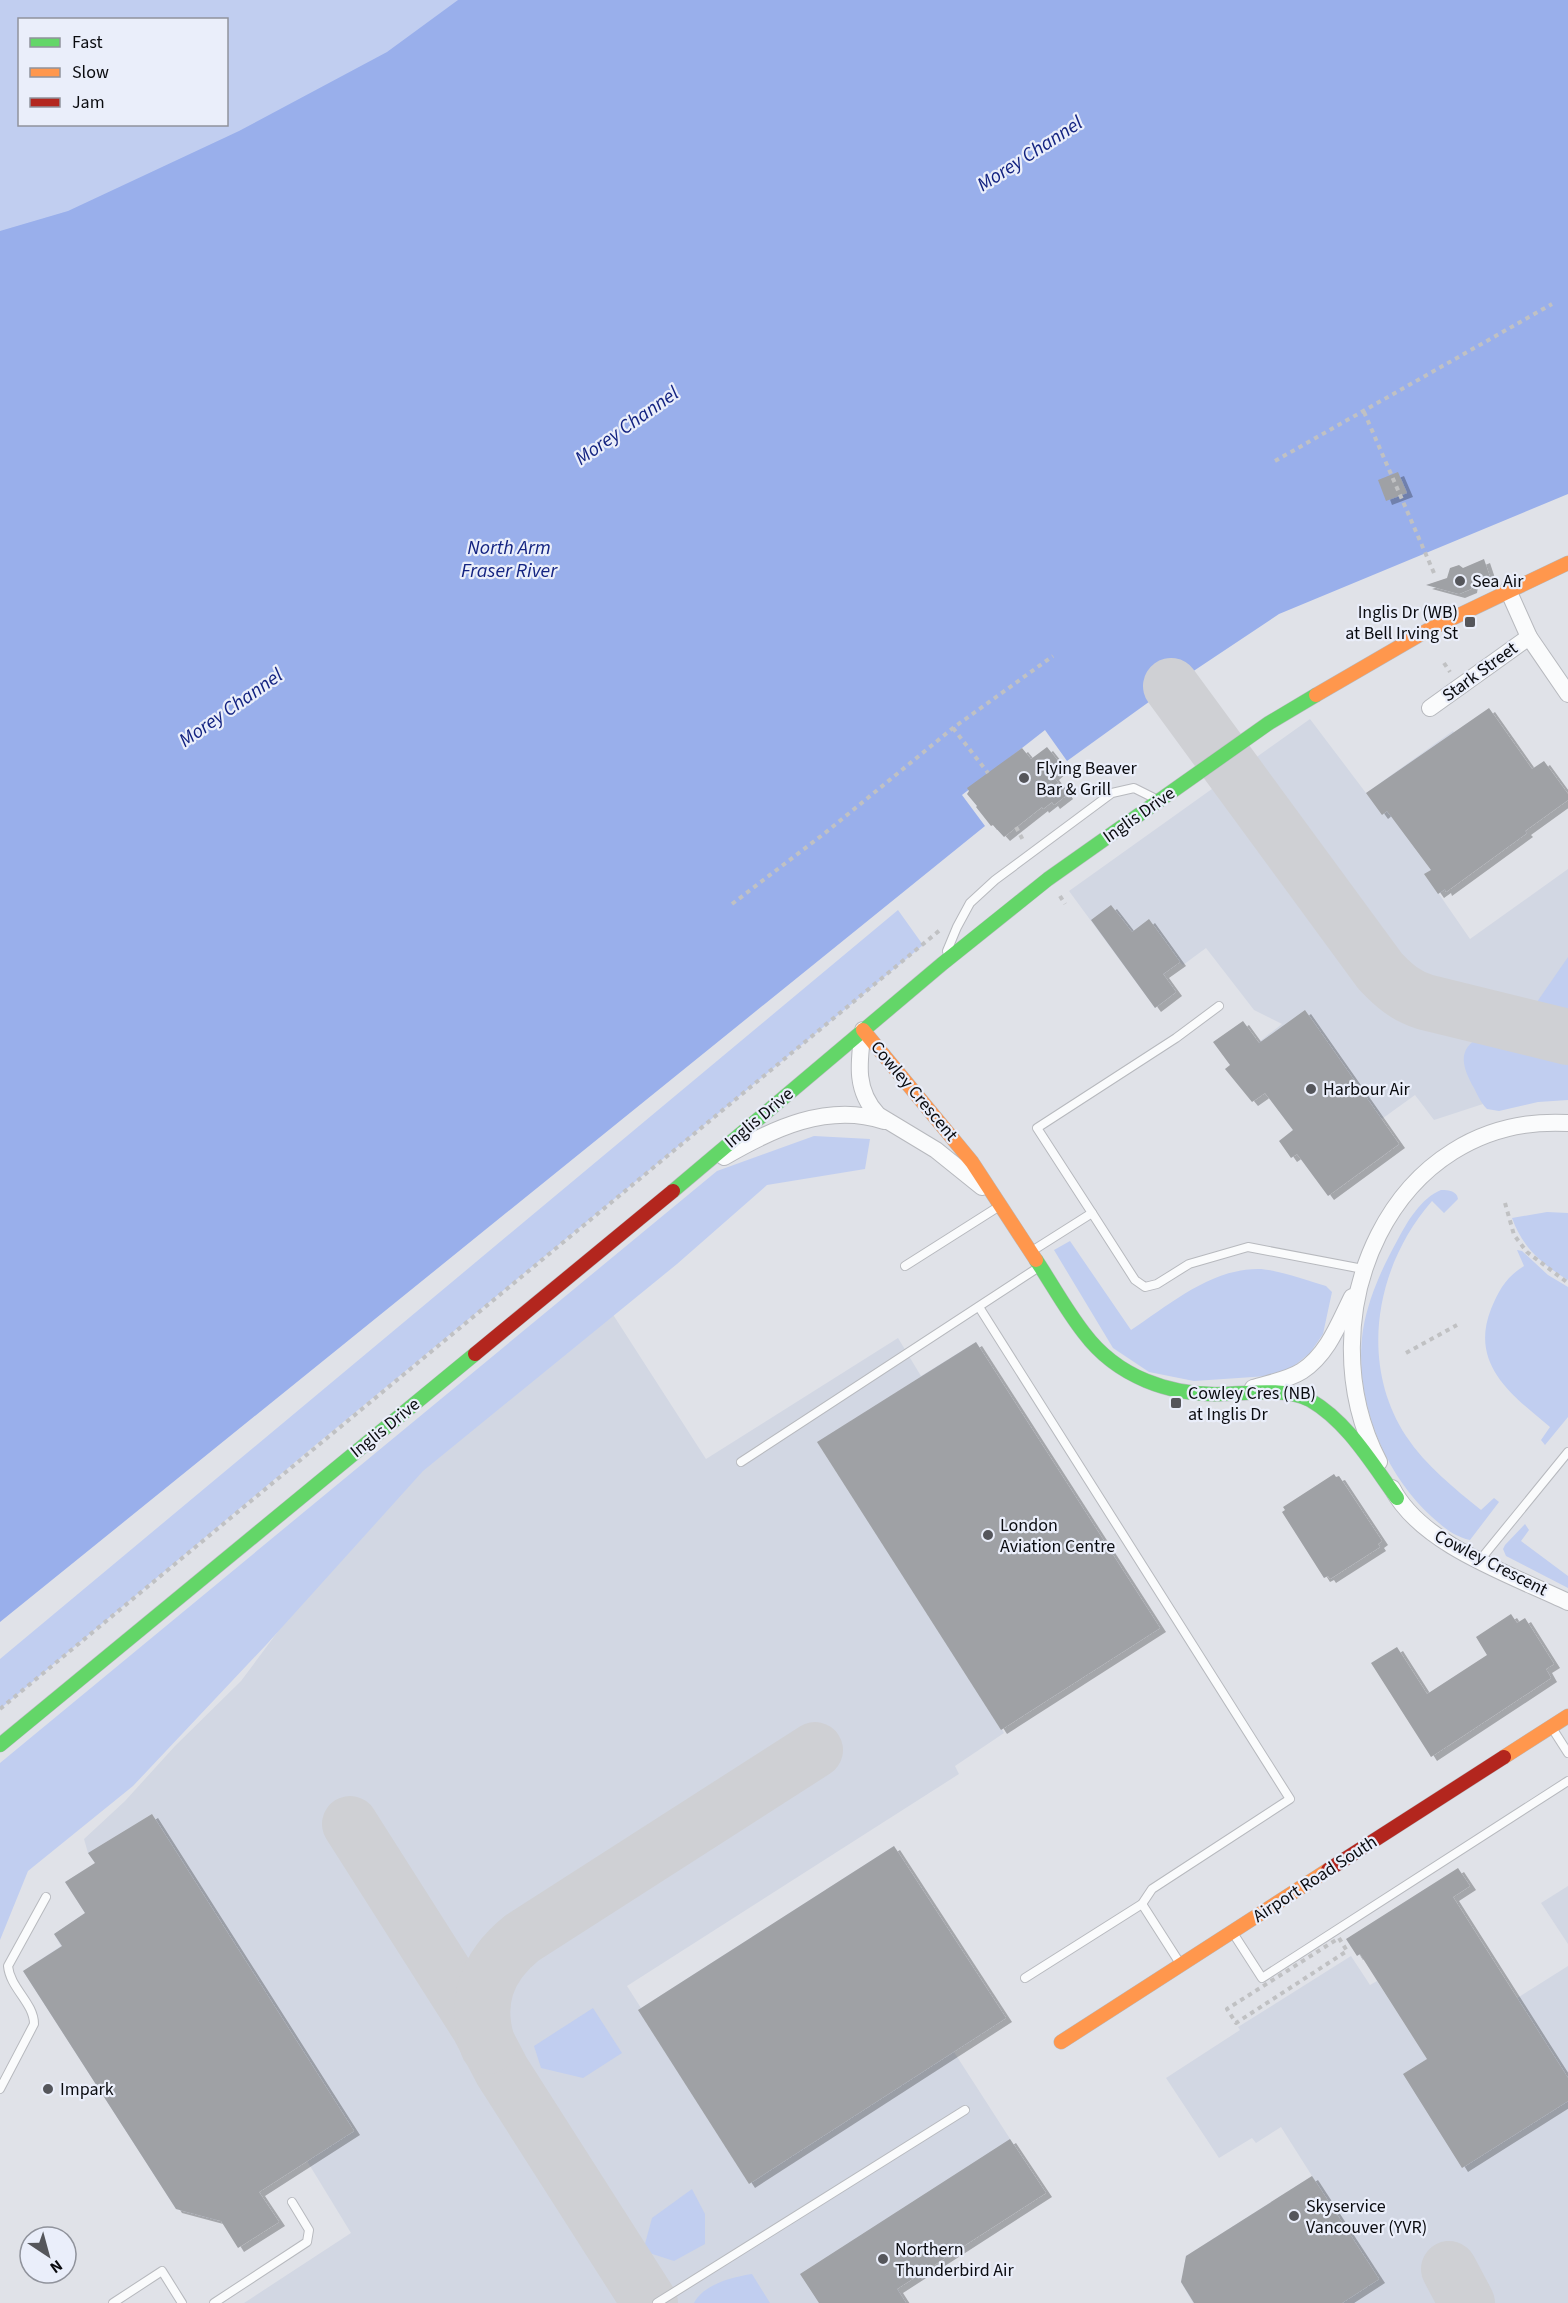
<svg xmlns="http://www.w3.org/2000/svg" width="1568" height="2303" viewBox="0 0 1568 2303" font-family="'Source Sans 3',sans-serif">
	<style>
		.built { fill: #d2d7e3 }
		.green { fill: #c1cef0; fill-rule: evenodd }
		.water { fill: #99afeb }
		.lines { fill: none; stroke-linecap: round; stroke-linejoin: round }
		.taxiway { stroke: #cfd0d4; stroke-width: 56 }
		.building { fill: #9fa1a5; filter: url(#shadow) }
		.lane-casing { stroke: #b7b9be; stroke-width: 10 }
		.street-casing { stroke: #b7b9be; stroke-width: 18 }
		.fast-casing { stroke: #b7b9be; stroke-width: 15 }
		.slow-casing { stroke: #b7b9be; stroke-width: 15 }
		.jam-casing { stroke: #b7b9be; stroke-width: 15 }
		.path { stroke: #c0c1c3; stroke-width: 4; stroke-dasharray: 4.5 4.5; stroke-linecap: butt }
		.lane { stroke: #fafbfc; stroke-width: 8 }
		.street { stroke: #fafbfc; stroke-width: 16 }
		.fast { stroke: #63d668; stroke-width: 14 }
		.slow { stroke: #ff974d; stroke-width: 14 }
		.jam { stroke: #b3261e; stroke-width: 14 }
		.poi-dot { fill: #55565b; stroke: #eaeefa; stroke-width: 2 }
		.labels { text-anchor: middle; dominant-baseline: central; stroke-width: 4.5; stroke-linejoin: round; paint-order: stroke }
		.poi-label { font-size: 18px; fill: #0a0b0f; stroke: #eaeefa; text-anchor: start }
		.street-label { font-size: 18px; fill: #0a0b0f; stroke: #eaeefa }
		.water-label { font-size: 20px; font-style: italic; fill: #132381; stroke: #eaeefa }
	</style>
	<defs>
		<filter id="shadow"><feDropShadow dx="6" dy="4" stdDeviation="0" flood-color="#0004"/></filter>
	</defs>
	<rect width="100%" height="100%" fill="#e0e2e8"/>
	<g class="built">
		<path d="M1310,719l56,74 87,-62 74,102 -81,58 -2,-1 -5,4 31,45 98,-70v226l-52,3 -33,6 -49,16 -19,-25 -97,70 -78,-108 42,-33 -28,-14 -48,-62 -23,17 -3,-3 -17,12 13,18 -21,16 -86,-117z"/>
		<path d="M612,1313l94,146 192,-121 23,38 55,-34 184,286 -158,101 2,4 -49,33 4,8 -332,212 14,22 253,-162 112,172 -52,34 91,141 -148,95 9,15h-662l107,-70 -44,-72 -92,59 -39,-11 -153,-238 38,-25 -7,-12 31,-21 -20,-31 30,-19 -7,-10 -4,-14 41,-38 50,-55 66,-65 101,-135 61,-68z"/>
		<path d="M1568,1886v58l-27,-41z"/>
		<path d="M1351,1956l19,29 7,-4 39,60 36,-2 116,-73v337h-375l-12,-21 5,-26 126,-80 -31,-49 -25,16 -4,-5 -33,20 -53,-80 74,-48 -2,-3z"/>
	</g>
	<g class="green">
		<path d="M0,0h610l-610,380zM20,20h206v104h-206z"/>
		<path d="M898,910l25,35 -610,502 -313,262v-50z"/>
		<path d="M1568,957v65l-38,-10z"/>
		<path d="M1482,1036h11l75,16v48l-30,2 -39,9 -12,-2c-6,-6 -9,-13 -13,-21 -11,-20 -19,-39 8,-52z"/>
		<path d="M814,1136l56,3 -5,30 -98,16 -90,79 -254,207 -157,174 -133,141 -105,85 -28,69v-177l717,-592z"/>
		<path d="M1441,1190c8,0 16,1 17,9l-14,14 -12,-12c-56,64 -74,161 -26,235 20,30 48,52 75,74l13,-12 5,4 -29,38c-15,-3 -27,-13 -38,-23 -49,-44 -79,-120 -69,-187 5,-31 19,-62 34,-89 10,-19 24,-43 44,-51z"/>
		<path d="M1547,1212l21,1v67c-25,-15 -46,-33 -56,-62z"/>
		<path d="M1070,1241l61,89c38,-25 79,-61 127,-61 18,0 50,12 68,17l6,6 -9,42 -13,19 -20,16 -22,7 -74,5 -45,-9 -36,-24 -59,-98z"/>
		<path d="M1517,1250l5,1 26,24 20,12v130l-23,28 -4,-5 9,-13c-37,-31 -81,-62 -59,-118 8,-19 15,-32 33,-43z"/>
		<path d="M1525,1524l4,6 -8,11 47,35v12l-62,-32 -3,-7 2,-4z"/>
		<path d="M593,2008l29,45 -39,25 -42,-10 -7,-22z"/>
		<path d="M692,2189l13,25v30l-31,17 -31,-10 9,-33z"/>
		<path d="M752,2274l18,29h-76c10,-19 38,-26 58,-29z"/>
	</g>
	<path class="water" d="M458,0h1110v494l-289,120 -108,72 -104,75 -22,-31 -83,65 23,31 -985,796v-1391l68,-20 171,-80 148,-79z"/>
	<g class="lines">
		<g class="taxiway">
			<path d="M1171,686l209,285c14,15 26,25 45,31l143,35"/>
			<path d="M350,1824l129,203 23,44 148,232"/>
			<path d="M488,2046c-14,-44 -2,-79 34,-108l293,-188"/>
			<path d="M1449,2269l18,34"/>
		</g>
	</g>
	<g class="building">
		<path d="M1398,472l9,21 -21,8 -8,-21z"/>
		<path d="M1484,559l6,18 -18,6 -1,6 -12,5 -33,-9 21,-7 3,-10 9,-3 4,3z"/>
		<path d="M1489,708l43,61 12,-8 24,33v6l-43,31 2,2 -81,59 -1,-3 -7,5 -14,-20 7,-4 -44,-59 -5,4 -16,-22z"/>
		<path d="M1047,747l16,20 -10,9 14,19 -13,10 -2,-3 -9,7 -1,-2 -38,30 -11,-12 -2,1 -15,-19 1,-1 -10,-12 2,-3 -2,-3 55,-40 9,11z"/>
		<path d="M1111,905l21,27 17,-13 31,43 -17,12 13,18 -21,16 -64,-88z"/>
		<path d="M1305,1010l94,134 -71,52 -31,-42 -6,4 -12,-17 14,-11 -28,-37 -13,9 -27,-33 5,-4 -17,-23 30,-21 16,22z"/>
		<path d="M976,1342l184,286 -159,102 -184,-288z"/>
		<path d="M1334,1474l2,3 3,-1 43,65 -4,3 2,3 -50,32 -2,-3 -4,2 -42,-66 3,-2 -2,-3z"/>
		<path d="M1511,1614l6,9 8,-5 29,46 -8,5 5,9 -120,79 -60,-94 26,-16 30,47 60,-39 -11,-18z"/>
		<path d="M152,1814l202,317 -95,61 20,30 -41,26 -17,-27 -45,-12 -153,-238 39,-25 -8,-12 31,-21 -20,-31 30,-19 -7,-10z"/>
		<path d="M894,1846l112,172 -257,166 -111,-174z"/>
		<path d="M1458,1868l12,18 -17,11 115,181v23l-106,67 -59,-94 24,-15 -67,-105 -3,2 -11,-17z"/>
		<path d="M1010,2139l36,54 -149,96 9,14h-87l-19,-29z"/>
		<path d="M1312,2176l67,103 -37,24h-148l-13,-21 5,-26z"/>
	</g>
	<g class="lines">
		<g class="lane-casing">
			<g id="lane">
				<path d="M947,951l10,-24 13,-24 25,-23 117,-87 22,-5 22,11"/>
				<path d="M1092,1213l-55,-85 139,-90 43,-32"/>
				<path d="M1032,1251l60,-38 43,67 10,7 12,-3 32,-20 59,-17 115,22"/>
				<path d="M905,1266l93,-59"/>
				<path d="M979,1307l311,492 -138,90 -10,15 -117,74"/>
				<path d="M741,1462l298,-195"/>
				<path d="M1480,1560l88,-108"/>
				<path d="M1552,1728l16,25"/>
				<path d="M1142,1904l39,61"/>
				<path d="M1233,1933l29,45 306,-197"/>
				<path d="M0,2089l34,-65c0,-21 -24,-36 -26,-58l38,-69"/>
				<path d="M113,2303l49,-32 20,32"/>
				<path d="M214,2303l93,-61 2,-12 -17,-28"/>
				<path d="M657,2303l308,-193"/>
			</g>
		</g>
		<g class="street-casing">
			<g id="street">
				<path d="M1508,590l21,47 39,57"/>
				<path d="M1430,708l99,-71"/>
				<path d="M863,1030c-4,31 -9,60 15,85l58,35 46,37"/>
				<path d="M724,1157c48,-28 104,-55 160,-36"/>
				<path d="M1253,1388c16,-5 35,-8 49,-17 26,-17 37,-48 50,-74"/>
				<path d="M1379,1462c-75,-144 11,-349 189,-339"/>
				<path d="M1392,1488c29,57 120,87 176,114"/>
			</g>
		</g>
		<g class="fast-casing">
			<g id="fast">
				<path d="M673,1191l269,-227 106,-85 221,-156 47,-28"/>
				<path d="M1036,1260c16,24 30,50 48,73 33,44 86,63 140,61 24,-1 64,-6 86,6 38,22 62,64 87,98"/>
				<path d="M0,1745l475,-391"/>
			</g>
		</g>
		<g class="slow-casing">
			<g id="slow">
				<path d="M1316,695l112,-65 140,-67"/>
				<path d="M863,1030l109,132 64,98"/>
				<path d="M1504,1757l64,-41"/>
				<path d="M1061,2042l267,-172"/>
			</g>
		</g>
		<g class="jam-casing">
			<g id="jam">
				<path d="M475,1354l198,-163"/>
				<path d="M1328,1870l176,-113"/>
			</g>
		</g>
		<g class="path">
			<path d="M1364,412l70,161"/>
			<path d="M1275,461l277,-157"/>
			<path d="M1444,663l6,9"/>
			<path d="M953,728l35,45"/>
			<path d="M1016,827l8,15"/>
			<path d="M1060,896l5,8"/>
			<path d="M732,904l93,-71 128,-105 100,-72"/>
			<path d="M1505,1203l9,32 13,17 41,31"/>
			<path d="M1406,1353l51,-28"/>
			<path d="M0,1709l940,-779"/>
			<path d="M1339,1938l8,13 -111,72 -9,-14z"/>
		</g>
		<use href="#lane" class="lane"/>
		<use href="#street" class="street"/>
		<use href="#fast" class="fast"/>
		<use href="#slow" class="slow"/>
		<use href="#jam" class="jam"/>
	</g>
	<g class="poi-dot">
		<circle cx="1460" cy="581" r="6"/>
		<rect x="1464" y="616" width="12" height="12" rx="3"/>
		<circle cx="1024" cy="778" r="6"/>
		<circle cx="1311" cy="1089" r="6"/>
		<rect x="1170" y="1397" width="12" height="12" rx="3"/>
		<circle cx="988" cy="1535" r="6"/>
		<circle cx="48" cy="2089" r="6"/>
		<circle cx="1294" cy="2216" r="6"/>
		<circle cx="883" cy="2259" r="6"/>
	</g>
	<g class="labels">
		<g class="poi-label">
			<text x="1472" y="581">Sea Air</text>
			<text x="1458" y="612" text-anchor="end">Inglis Dr (WB)<tspan x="1458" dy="21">at Bell Irving St</tspan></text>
			<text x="1036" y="768">Flying Beaver<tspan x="1036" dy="21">Bar &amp; Grill</tspan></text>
			<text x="1323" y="1089">Harbour Air</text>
			<text x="1188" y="1393">Cowley Cres (NB)<tspan x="1188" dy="21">at Inglis Dr</tspan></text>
			<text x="1000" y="1525">London<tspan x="1000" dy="21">Aviation Centre</tspan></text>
			<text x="60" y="2089">Impark</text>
			<text x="1306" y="2206">Skyservice<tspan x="1306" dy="21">Vancouver (YVR)</tspan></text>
			<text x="895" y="2249">Northern<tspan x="895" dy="21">Thunderbird Air</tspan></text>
		</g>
		<g class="street-label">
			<text transform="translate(1480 672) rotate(-36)">Stark Street</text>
			<text transform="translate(1139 815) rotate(-35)">Inglis Drive</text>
			<text transform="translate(914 1091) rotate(50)">Cowley Crescent</text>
			<text transform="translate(759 1118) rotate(-40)">Inglis Drive</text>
			<text transform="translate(385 1428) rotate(-39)">Inglis Drive</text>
			<text transform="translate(1491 1563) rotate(27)">Cowley Crescent</text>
			<text transform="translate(1315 1879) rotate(-33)">Airport Road South</text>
		</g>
		<g class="water-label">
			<text transform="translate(1030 154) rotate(-33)">Morey Channel</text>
			<text transform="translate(627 426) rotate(-35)">Morey Channel</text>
			<text x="509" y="548">North Arm<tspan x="509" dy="23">Fraser River</tspan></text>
			<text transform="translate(231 708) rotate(-35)">Morey Channel</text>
		</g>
	</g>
	<rect x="18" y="18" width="210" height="108" fill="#eaeefa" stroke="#90939c" stroke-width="1.5"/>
	<rect x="30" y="38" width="30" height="9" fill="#63d668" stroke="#90939c" stroke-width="1.5"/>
	<text x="72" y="48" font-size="18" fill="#0a0b0f">Fast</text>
	<rect x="30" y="68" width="30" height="9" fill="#ff974d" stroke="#90939c" stroke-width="1.5"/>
	<text x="72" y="78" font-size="18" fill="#0a0b0f">Slow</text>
	<rect x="30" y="98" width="30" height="9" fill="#b3261e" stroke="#90939c" stroke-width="1.5"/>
	<text x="72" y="108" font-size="18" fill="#0a0b0f">Jam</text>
	<g transform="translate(48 2255) rotate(144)"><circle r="28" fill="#eaeefa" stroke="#90939c" stroke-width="1.5"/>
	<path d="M0-4.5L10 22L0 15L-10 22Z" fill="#55565b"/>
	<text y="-9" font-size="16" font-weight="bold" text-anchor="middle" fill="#0a0b0f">N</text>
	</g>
</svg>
